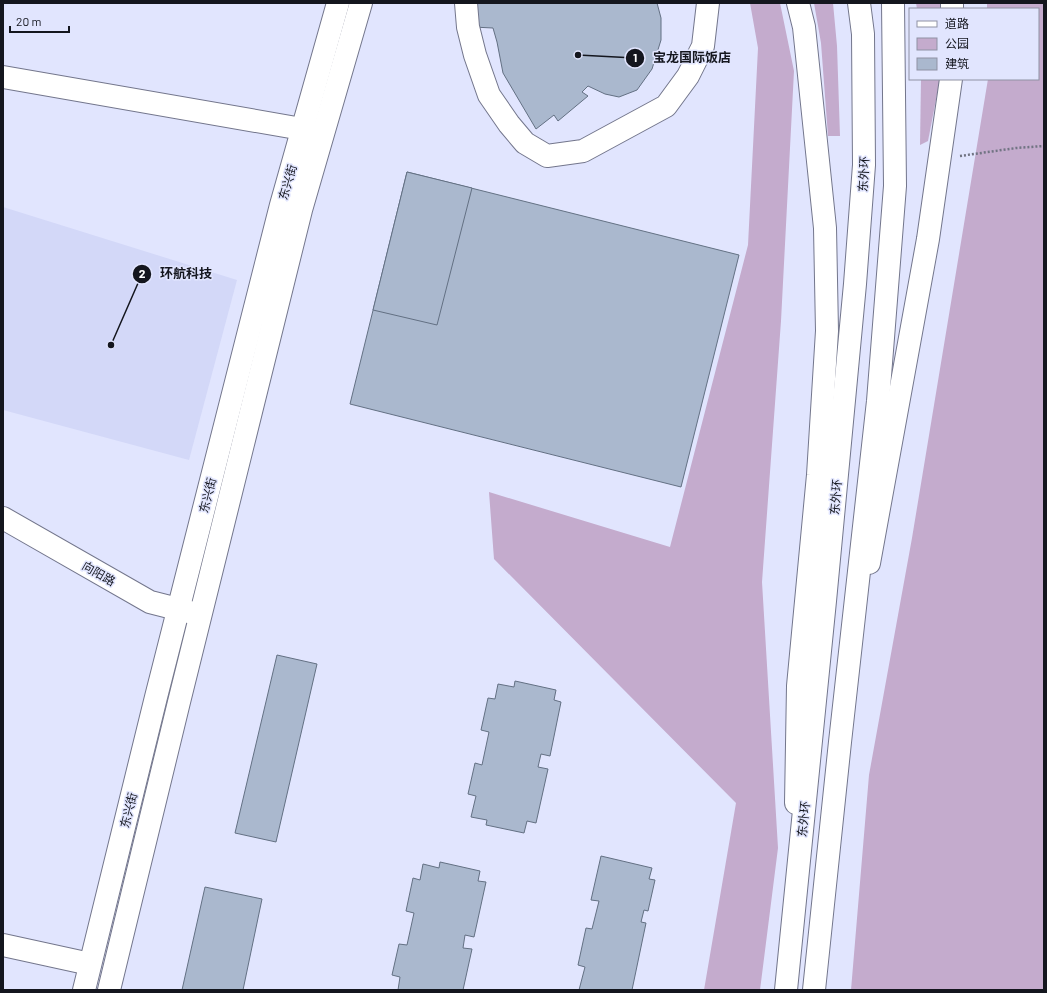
<svg xmlns="http://www.w3.org/2000/svg" width="1047" height="993" viewBox="0 0 1047 993" font-family="Barlow,'Noto Sans SC',sans-serif">
	<style>
		.built { fill: #d3d8f8 }
		.green { fill: #c4abcd }
		.building { fill: #aab8ce; stroke: #637083 }
		.lines { fill: none; stroke-linecap: round; stroke-linejoin: round }
		.minor-casing { stroke: #73768c; stroke-width: 24 }
		.major-casing { stroke: #73768c; stroke-width: 24 }
		.highway-casing { stroke: #73768c; stroke-width: 24 }
		.path { stroke: #717483; stroke-width: 2.5; stroke-dasharray: 2 2; stroke-linecap: butt }
		.minor { stroke: #fff; stroke-width: 22 }
		.major { stroke: #fff; stroke-width: 22 }
		.highway { stroke: #fff; stroke-width: 22 }
		.labels { text-anchor: middle; dominant-baseline: central; stroke-width: 3; stroke-linejoin: round; paint-order: stroke }
		.street-label { font-size: 12px; fill: #14161e; stroke: #e1e5fe }
		.leader { fill: none; stroke: #14161e; stroke-width: 1.5 }
		.callout-dot { fill: #14161e; stroke: #e1e5fe; stroke-width: 1.5 }
		.mark-label { font-size: 12px; text-anchor: middle; font-weight: bold; fill: #fff }
		.callout-label { font-size: 13px; text-anchor: middle; font-weight: bold; fill: #14161e; stroke: #e1e5fe; stroke-width: 3; stroke-linejoin: round; paint-order: stroke }
	</style>
	<rect width="100%" height="100%" fill="#e1e5fe"/>
	<path class="built" d="M3,207l234,73 -48,180 -186,-50z"/>
	<g class="green">
		<path d="M750,3h30l14,68 -13,250 -19,261 16,266 -18,142h-56l32,-187 -242,-244 -5,-67 181,55 78,-302 10,-197z"/>
		<path d="M814,3h19l4,43 3,90h-12l-7,-93z"/>
		<path d="M916,3h26v6h-25z"/>
		<path d="M987,3h57v987h-193l18,-215 43,-237 76,-459h50v-70h-51z"/>
		<path d="M921,79h19l-12,62 -8,4z"/>
	</g>
	<g class="building">
		<path d="M471,3h186l4,15v22l-9,29 -15,21 -18,7 -14,-3 -17,-8 -6,6 6,4 -30,25 -4,-6 -18,14 -33,-56 -6,-31 -4,-14 -20,-1z"/>
		<path d="M407,172l332,83 -58,232 -331,-83z"/>
		<path d="M407,172l65,16 -35,137 -64,-15z"/>
		<path d="M277,655l40,9 -41,178 -41,-9z"/>
		<path d="M515,681l41,9 -2,10 7,2 -11,54 -9,-2 -3,13 10,2 -12,54 -9,-2 -3,12 -38,-8 1,-5 -16,-3 5,-21 -8,-2 7,-31 7,2 7,-33 -8,-2 7,-32 7,1 3,-15 16,3z"/>
		<path d="M601,856l51,12 -3,11 6,1 -7,31 -4,-1 -3,12 5,1 -14,67h-53l6,-23 -7,-2 8,-37 6,1 7,-28 -8,-1z"/>
		<path d="M440,862l40,9 -2,10 8,1 -12,55 -9,-2 -2,13 9,1 -9,41h-65l2,-13 -8,-2 7,-31 8,1 7,-32 -8,-2 7,-33 7,2 3,-16 16,4z"/>
		<path d="M205,887l57,12 -19,91h-61z"/>
	</g>
	<g class="lines">
		<g class="minor-casing">
			<g id="minor">
				<path d="M466,3l2,24 7,28 14,40 20,29 16,19 22,13 36,-5 83,-45 22,-30 15,-30 5,-43"/>
				<path d="M3,77l299,52"/>
				<path d="M3,518l147,84 47,12"/>
				<path d="M3,945l87,19"/>
			</g>
		</g>
		<g class="major-casing">
			<g id="major">
				<path d="M952,3v6"/>
				<path d="M869,563l59,-324 23,-160"/>
				<path d="M796,803l2,-117 20,-211 9,-144 -2,-103 -21,-201 -6,-24"/>
				<path d="M84,990l72,-293 125,-492 57,-202"/>
				<path d="M109,990l70,-288 122,-492 60,-207"/>
			</g>
		</g>
		<g class="highway-casing">
			<g id="highway">
				<path d="M786,990l39,-389 30,-317 9,-119 -1,-131 -4,-31"/>
				<path d="M814,990l26,-248 38,-341 17,-215 -2,-183"/>
			</g>
		</g>
		<path class="path" d="M960,156l56,-8 28,-2"/>
		<use href="#minor" class="minor"/>
		<use href="#major" class="major"/>
		<use href="#highway" class="highway"/>
	</g>
	<g class="labels">
		<g class="street-label">
			<text transform="translate(863 174) rotate(-87)">东外环</text>
			<text transform="translate(287 182) rotate(-74)">东兴街</text>
			<text transform="translate(207 495) rotate(-76)">东兴街</text>
			<text transform="translate(835 497) rotate(-85)">东外环</text>
			<text transform="translate(99 573) rotate(30)">向阳路</text>
			<text transform="translate(128 810) rotate(-76)">东兴街</text>
			<text transform="translate(803 819) rotate(-84)">东外环</text>
		</g>
	</g>
	<path class="leader" d="M578 55L635 58M111 345L142 274"/>
	<g class="callout-dot">
		<circle cx="578" cy="55" r="4"/>
		<circle cx="111" cy="345" r="4"/>
		<circle cx="635" cy="58" r="10"/>
		<circle cx="142" cy="274" r="10"/>
	</g>
	<g class="mark-label">
		<text x="635" y="62">1</text>
		<text x="142" y="278">2</text>
	</g>
	<g class="callout-label">
		<text x="692" y="62">宝龙国际饭店</text>
		<text x="186" y="278">环航科技</text>
	</g>
	<rect width="1047" height="993" fill="none" stroke="#14161e" stroke-width="8"/>
	<rect x="909" y="8" width="130" height="72" fill="#e1e5fe" stroke="#8f92a4"/>
	<rect x="917" y="21" width="20" height="6" fill="#ffffff" stroke="#8f92a4"/>
	<text x="945" y="28" font-size="12" fill="#14161e">道路</text>
	<rect x="917" y="38" width="20" height="12" fill="#c4abcd" stroke="#8f92a4"/>
	<text x="945" y="48" font-size="12" fill="#14161e">公园</text>
	<rect x="917" y="58" width="20" height="12" fill="#aab8ce" stroke="#8f92a4"/>
	<text x="945" y="68" font-size="12" fill="#14161e">建筑</text>
	<path d="M10 26v6h59v-6" fill="none" stroke="#14161e" stroke-width="2"/>
	<text x="16" y="26" font-size="12" fill="#14161e" stroke="#e1e5fe" stroke-width="3" paint-order="stroke">20 m</text>
</svg>
